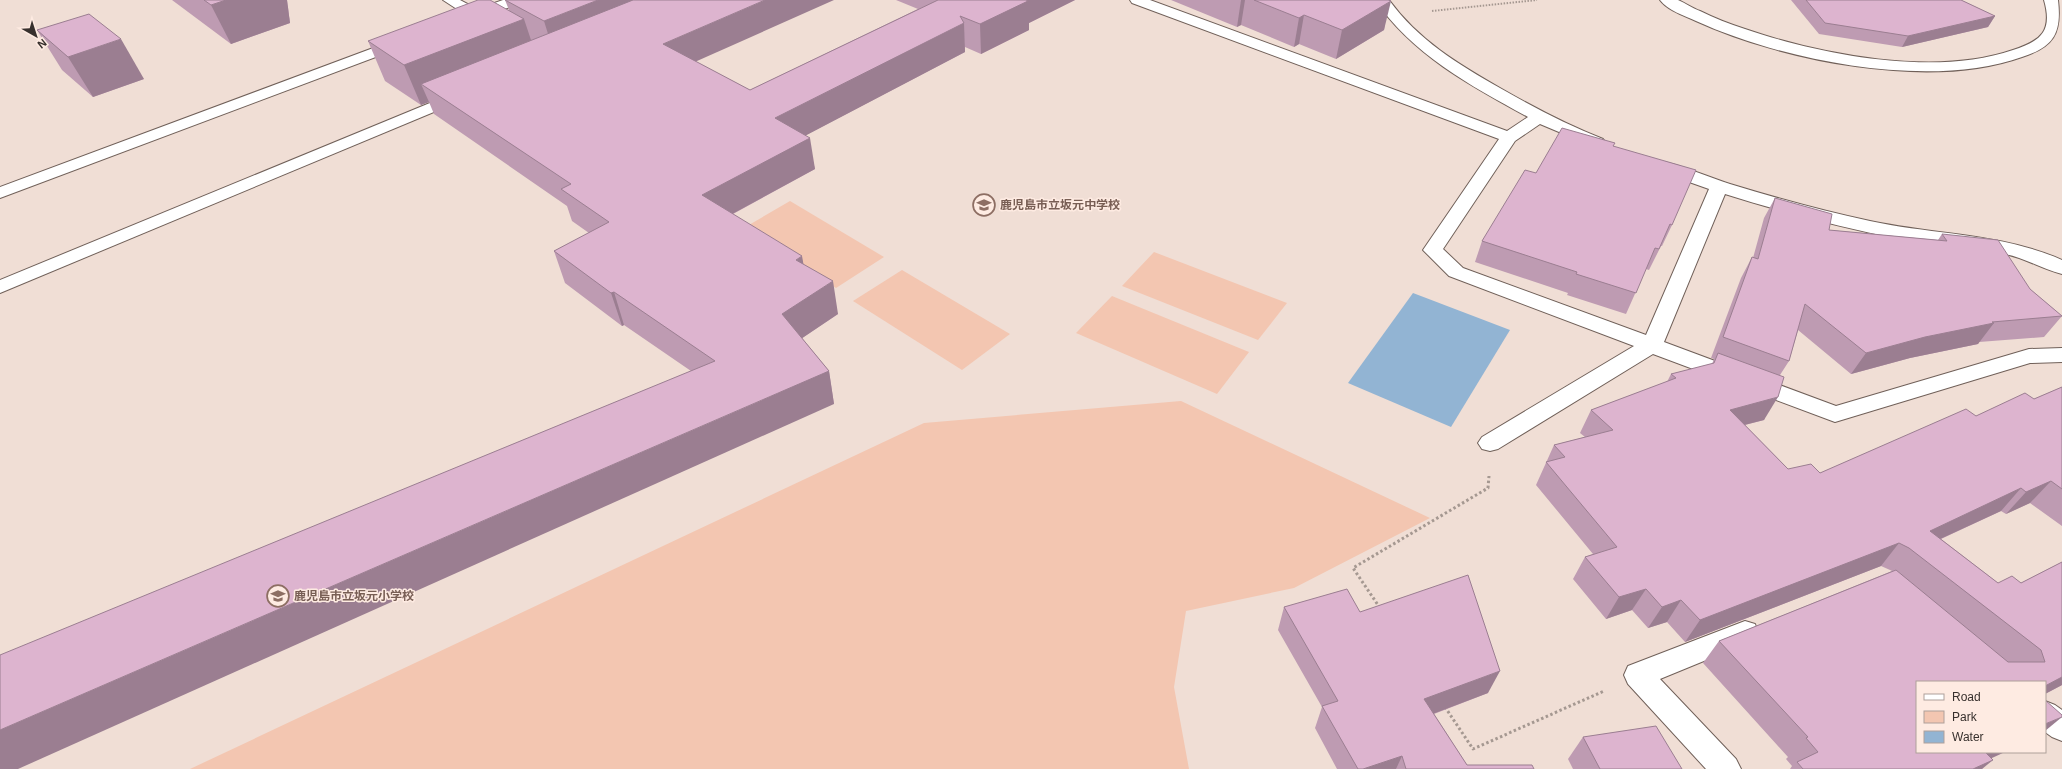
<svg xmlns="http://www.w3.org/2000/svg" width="2062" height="769" viewBox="0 0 2062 769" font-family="Helvetica,'Noto Sans JP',sans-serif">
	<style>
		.green { fill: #f3c6b1 }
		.water { fill: #92b4d3 }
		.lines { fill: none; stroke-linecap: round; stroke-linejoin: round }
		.minor-casing { stroke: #706059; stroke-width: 2 }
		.path-far1 { stroke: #a59891; stroke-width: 2; stroke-dasharray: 1.5 1.5; stroke-linecap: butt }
		.path { stroke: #a59891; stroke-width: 3; stroke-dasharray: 2.5 2.5; stroke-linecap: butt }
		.minor { fill: #fff; fill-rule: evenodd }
		.wall { fill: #be9bb2 }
		.shaded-wall { fill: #9b7e91 }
		.building { fill: #ddb4cf; stroke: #9b7e91 }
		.labels { text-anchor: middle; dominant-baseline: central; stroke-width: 3; stroke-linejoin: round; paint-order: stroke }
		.education-label { font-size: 12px; font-weight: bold; fill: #785e54; stroke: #feebe2; text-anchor: start }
	</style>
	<rect width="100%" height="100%" fill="#f0ded5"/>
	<g class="green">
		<path d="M790,201l94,56 -48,31 -94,-59z"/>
		<path d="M1154,252l133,51 -29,37 -136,-54z"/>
		<path d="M902,270l108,64 -48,36 -109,-69z"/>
		<path d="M1112,296l137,56 -32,42 -141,-61z"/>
		<path d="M1181,401l249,117 -136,70 -108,23 -12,76 15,82h-999l734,-346z"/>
	</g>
	<path class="water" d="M1413,293l97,37 -59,97 -103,-44z"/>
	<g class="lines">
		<g class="minor-casing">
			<g id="minor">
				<path d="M443,0h17l17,9 26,-9h20l-2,3 -33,12 6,6 -2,3c-8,2 -17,-3 -25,-5l-1,-4z"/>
				<path d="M1130,0h20l357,131 21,-14c-57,-31 -115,-62 -153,-117h14c29,40 69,64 111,88 33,19 67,37 103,51l3,4 -3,4 -6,1 -57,-24 -25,17 -72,108 20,19 183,67 63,-146 -51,-18 -3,-4 3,-4 6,-1c22,5 44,15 66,22 46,14 93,27 140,37 64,14 132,12 192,39v14c-20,-5 -37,-16 -57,-20 -35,-8 -71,-9 -106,-15 -59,-12 -117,-27 -174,-45l-61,148 172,64 193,-57 33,-1v14l-32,1 -195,59 -182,-68 -155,95 -8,2 -8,-2 -4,-6 4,-6 152,-91 -185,-70 -26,-26 76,-111 -367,-136z"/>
				<path d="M1660,0c5,0 13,0 18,0 7,3 14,8 22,11 14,7 29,13 45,18 76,26 190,48 268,21 28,-9 40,-19 31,-50h14c4,34 -5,47 -36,57 -93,33 -238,4 -326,-36 -11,-5 -29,-11 -36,-21z"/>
				<path d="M400,38l5,2 3,3 -3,3 -405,152v-11z"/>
				<path d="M459,91l6,2 2,3 -2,3 -465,194v-13z"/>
				<path d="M1745,621l10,3 3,8 -3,8 -95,39 76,80 5,10h-35l-78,-85 -4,-9 4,-9z"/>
				<path d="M2045,701l10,4 7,5v31l-10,-4 -7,-5z"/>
			</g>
		</g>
		<path class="path-far1" d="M1432,11l105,-11"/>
		<g class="path">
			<path d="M1380,608l-27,-40 135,-80 1,-12"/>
			<path d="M1445,707l28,42 131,-58"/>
		</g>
		<use href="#minor" class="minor"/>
	</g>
	<g class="wall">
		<path d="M172,0h115l3,23 -59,21z"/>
		<path d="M505,0l191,62 54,28 168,-81 -22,-9h179l-46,23v7l-48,24 -16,-7v5l-159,83 9,34 -82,45 70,50 35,50 -36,24 27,33 5,33 -143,-33 -67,-46 -2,1 -57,-43 -11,-32 35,-18 -17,-12 -5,-15 -133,-92 -5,-12 -8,3 -36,-24 -17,-40 141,-31z"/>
		<path d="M1171,0h217l-4,30 -48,29 -37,-15 -5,3 -53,-22 -4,2z"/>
		<path d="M1791,0h170l34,16 -7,11 -86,20 -83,-13z"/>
		<path d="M37,30l107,49 -51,18 -31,-27z"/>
		<path d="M1614,146l58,79 -10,21h-1l-12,24 -3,-1 -20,45 -59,-19 1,-2 -93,-31 7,-21 54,-68z"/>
		<path d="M1775,198l54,32 109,10 4,-6 88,55 32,27 -18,21 -65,5 -1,2 -68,14 -59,16 -53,-44 -9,31 -9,14 -16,45 -19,5 43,44 32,4 156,-57 58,-17 28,-12v139l-32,-23 -24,11 -5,-3 -60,28 57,44h23l41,-21v123l-17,9v-12l-54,76 -9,11h-192l2,-3 -6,-7 2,-2 -85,-94 16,-22 173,-70 -2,-1 -9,-4 -196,76 -18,-20 -19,6 -16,-18 -26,9 -33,-40 12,-22 8,-3 -57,-69 18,-40 31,-8 -5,-4 11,-23 76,-28 4,-8 41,-10 2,-5 -3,-1 30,-80 11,-21 1,1 11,-40z"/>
		<path d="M1284,607l76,5 128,81 -54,21 33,51 67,4h-197l-22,-41 7,-21 -44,-77z"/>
		<path d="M1583,737l99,32h-109l-5,-10z"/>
	</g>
	<g class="shaded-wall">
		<path d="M226,0h61l3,23 -59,21 -20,-39z"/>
		<path d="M598,0h79l-124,50 -9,-29z"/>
		<path d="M765,0h69l-164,73 -7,-29z"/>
		<path d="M1021,0h54l-46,23v7l-48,24 -1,-30z"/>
		<path d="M1241,0h4l-4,25 -4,2z"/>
		<path d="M1391,1l-7,29 -48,29 6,-29z"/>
		<path d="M1304,15l-5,29 -5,3 5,-29z"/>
		<path d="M1995,16l-7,11 -86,20 6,-11z"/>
		<path d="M524,19l13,39 -116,26 8,18 -8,3 -17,-40z"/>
		<path d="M964,23l1,29 -185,97 -5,-31z"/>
		<path d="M121,39l23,40 -51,18 -25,-40z"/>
		<path d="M810,138l5,31 -105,57 -8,-31z"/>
		<path d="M802,256l6,33 -12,-29z"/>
		<path d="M833,281l5,33 -49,33 -7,-33z"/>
		<path d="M614,292l10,33 -2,1 -11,-33z"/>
		<path d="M1994,323l-16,21 -68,14 -59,16 15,-21 59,-16z"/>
		<path d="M829,371l5,33 -816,365h-18v-39z"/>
		<path d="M1778,397l-14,23 -48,12 14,-22z"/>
		<path d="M2051,481l-21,22 -24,11 20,-22z"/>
		<path d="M2021,488l-20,23 -87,40 16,-20z"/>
		<path d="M1899,543l-18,23 -196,76 15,-22z"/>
		<path d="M1646,589l-14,21 -26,9 13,-22z"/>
		<path d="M1681,600l-14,22 -19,6 14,-21z"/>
		<path d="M1500,671l-12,22 -74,28 10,-22z"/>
		<path d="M2062,677v8l-17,9v-8z"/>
		<path d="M2062,717l-17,14v-7z"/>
		<path d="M1985,752h20l-37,17z"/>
		<path d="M1402,756l-6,13h-33z"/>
		<path d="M1993,760l-11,9h-9z"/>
	</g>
	<g class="building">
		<path d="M204,0h22l-15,5z"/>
		<path d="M478,0h12l34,19 -120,46 -36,-24z"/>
		<path d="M505,0h93l-54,21z"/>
		<path d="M633,0h132l-102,44 87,46 188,-90h88l2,1 -48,23 -20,-8 4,7 -189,95 35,20 -108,57 100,61 -6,4 37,21 -51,33 47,57 -829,359v-75l715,-294 -101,-69 -3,1 -57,-42 55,-29 -48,-33 10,-5 -150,-100z"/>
		<path d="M1254,0h134l3,1 -49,29 -38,-15 -5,3z"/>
		<path d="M1806,0h155l34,16 -87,20 -83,-13z"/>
		<path d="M89,14l32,25 -53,18 -31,-27z"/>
		<path d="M1562,128l53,15 -2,3 83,24 -24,55 -2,-1 -11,25 -4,-1 -19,45 -60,-19 1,-2 -95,-31 43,-71 11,3z"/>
		<path d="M1775,198l57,16 -3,16 118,11 -5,-7 56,6 32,49 32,27 -70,6 2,1 -69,14 -59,16 -61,-49 -16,57 -66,-24 29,-80 6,2z"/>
		<path d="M1718,353l66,24 -6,20 -48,13 58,59 23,-5 9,9 146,-64 10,7 49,-23 9,6 28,-12v102l-11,-8 -25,11 -5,-4 -91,43 68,52 14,-7 9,7 41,-21v115l-17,9v-4h-128v70h68l8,8 -20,9h-170l-6,-7 21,-10 -12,-14 2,-1 -89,-96 177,-71 112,92h37l-4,-12 -132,-102 -10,-5 -199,77 -19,-20 -19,7 -16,-18 -27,8 -34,-40 32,-10 -71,-85 19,-5 -11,-12 59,-15 -22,-20 85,-32 -5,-4 43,-11z"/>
		<path d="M1468,575l32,96 -76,28 43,66h65l2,4h-128l-4,-13 -39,13h-5l-36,-63 16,-5 -54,-94 63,-18 13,23z"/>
		<path d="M2045,700l17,15v2l-17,7z"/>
		<path d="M1656,726l26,43h-82l-17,-32z"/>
	</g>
	<defs>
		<g id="school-ring" transform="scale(1.15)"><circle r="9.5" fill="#feebe2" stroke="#8d6e63" stroke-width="1.5"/><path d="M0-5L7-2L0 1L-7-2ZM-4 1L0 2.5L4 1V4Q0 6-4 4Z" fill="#8d6e63"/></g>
	</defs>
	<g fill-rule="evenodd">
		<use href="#school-ring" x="984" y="205"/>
		<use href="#school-ring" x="278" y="596"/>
	</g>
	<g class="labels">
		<g class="education-label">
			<text x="1000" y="205">鹿児島市立坂元中学校</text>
			<text x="294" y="596">鹿児島市立坂元小学校</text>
		</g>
	</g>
	<rect x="1916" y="681" width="130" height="72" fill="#feebe2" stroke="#aea09a"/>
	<rect x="1924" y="694" width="20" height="6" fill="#ffffff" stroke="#aea09a"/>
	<text x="1952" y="701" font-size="12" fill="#37302d">Road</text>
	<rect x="1924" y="711" width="20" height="12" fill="#f3c6b1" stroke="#aea09a"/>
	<text x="1952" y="721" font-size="12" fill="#37302d">Park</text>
	<rect x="1924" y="731" width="20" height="12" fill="#92b4d3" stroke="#aea09a"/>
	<text x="1952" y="741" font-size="12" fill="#37302d">Water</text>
	<g transform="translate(36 36) rotate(141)" stroke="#feebe2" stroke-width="3" paint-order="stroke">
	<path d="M0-3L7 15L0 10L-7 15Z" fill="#37302d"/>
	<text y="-6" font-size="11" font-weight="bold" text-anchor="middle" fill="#37302d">N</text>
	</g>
</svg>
